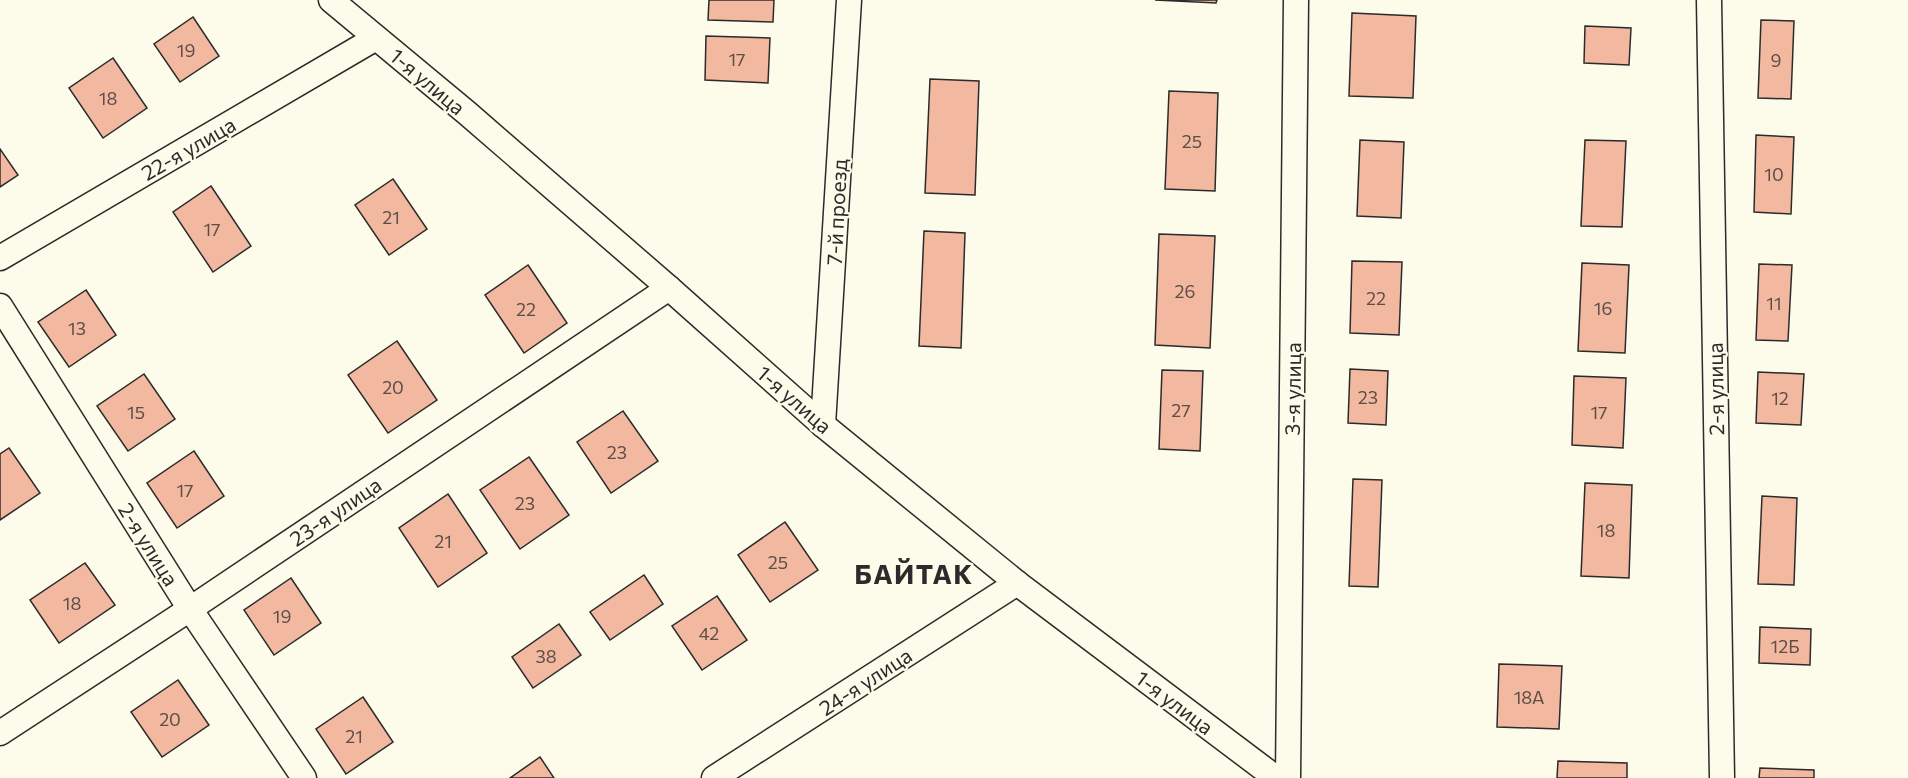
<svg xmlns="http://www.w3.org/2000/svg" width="1908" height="778" viewBox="0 0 1908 778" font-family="Commissioner,sans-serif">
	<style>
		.building { fill: #f2b8a0; stroke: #2b2b2b; stroke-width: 1.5 }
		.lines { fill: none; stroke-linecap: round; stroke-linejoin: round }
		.street-casing { stroke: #2b2b2b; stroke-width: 27 }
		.street { stroke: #fdfbea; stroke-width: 24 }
		.labels { text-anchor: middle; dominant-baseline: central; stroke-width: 4.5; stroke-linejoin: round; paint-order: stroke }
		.number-label { font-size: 18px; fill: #5d4e48 }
		.street-label { font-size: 21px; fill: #2b2b2b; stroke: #fdfbea }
		.district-label { font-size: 27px; font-weight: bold; letter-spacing: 1.5px; fill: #2b2b2b; stroke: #fdfbea }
	</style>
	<rect width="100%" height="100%" fill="#fdfbea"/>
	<g class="building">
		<path d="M709,0h65l-1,22 -65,-2z"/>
		<path d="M1155,0h62l-1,3z"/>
		<path d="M1352,13l64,3 -3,82 -64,-2z"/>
		<path d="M193,17l26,39 -39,26 -26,-38z"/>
		<path d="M1761,20l33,1 -3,78 -33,-1z"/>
		<path d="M1585,26l46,2 -2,37 -45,-2z"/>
		<path d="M706,36l64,2 -2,45 -63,-3z"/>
		<path d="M113,58l34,50 -44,30 -34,-50z"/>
		<path d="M930,79l49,2 -4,114 -50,-2z"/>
		<path d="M1169,91l49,2 -3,98 -50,-2z"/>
		<path d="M1756,135l38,2 -3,77 -37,-2z"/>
		<path d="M1360,140l44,2 -3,76 -44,-2z"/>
		<path d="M1585,140l41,1 -4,86 -41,-1z"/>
		<path d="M0,149l18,26 -18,12z"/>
		<path d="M393,179l34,50 -38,26 -34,-50z"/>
		<path d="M211,186l40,60 -38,26 -40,-60z"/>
		<path d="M924,231l41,2 -4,115 -42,-2z"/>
		<path d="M1159,234l56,2 -5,112 -55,-3z"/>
		<path d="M1352,261l50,1 -3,73 -49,-2z"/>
		<path d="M1582,263l47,2 -4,88 -47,-2z"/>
		<path d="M1759,264l33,1 -4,76 -32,-1z"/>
		<path d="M528,265l39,58 -43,30 -39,-58z"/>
		<path d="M86,290l30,45 -47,32 -31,-45z"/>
		<path d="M397,341l40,59 -49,33 -40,-58z"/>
		<path d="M1350,369l38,2 -2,54 -38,-2z"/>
		<path d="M1162,370l41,1 -3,80 -41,-2z"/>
		<path d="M1758,372l46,2 -3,51 -45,-2z"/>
		<path d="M144,374l31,45 -47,32 -31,-45z"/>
		<path d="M1574,376l52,2 -3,70 -51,-3z"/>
		<path d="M623,411l35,50 -47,32 -34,-51z"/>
		<path d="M9,448l31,45 -40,27v-66z"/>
		<path d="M194,451l30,45 -47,32 -30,-45z"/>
		<path d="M529,457l40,58 -49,34 -40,-59z"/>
		<path d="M1353,479l29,1 -4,107 -29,-1z"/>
		<path d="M1585,483l47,2 -3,93 -48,-2z"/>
		<path d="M448,494l39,59 -49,34 -39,-59z"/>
		<path d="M1762,496l35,2 -3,87 -36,-1z"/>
		<path d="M785,522l33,48 -48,32 -32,-47z"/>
		<path d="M85,563l30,42 -56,38 -29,-43z"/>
		<path d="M644,575l19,29 -53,36 -20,-28z"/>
		<path d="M291,578l30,45 -47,32 -30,-45z"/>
		<path d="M717,596l30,44 -45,30 -30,-44z"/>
		<path d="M559,624l22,31 -48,33 -21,-31z"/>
		<path d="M1760,627l51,2 -1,36 -51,-2z"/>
		<path d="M1499,664l63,2 -3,63 -62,-2z"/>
		<path d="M178,680l31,45 -47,32 -31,-45z"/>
		<path d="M363,697l30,45 -47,32 -30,-45z"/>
		<path d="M540,757l14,21h-44z"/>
		<path d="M1558,761l69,2v15h-70z"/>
		<path d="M1760,768l54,2v8h-55z"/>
	</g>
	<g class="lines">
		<g class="street-casing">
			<g id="street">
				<path d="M331,0l136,113 202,175 154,137 194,158 259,195"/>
				<path d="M1709,0l13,778"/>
				<path d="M0,258l376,-220"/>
				<path d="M0,306l190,303 114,169"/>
				<path d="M823,425l26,-425"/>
				<path d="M0,733l190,-124 479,-321"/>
				<path d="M714,778l303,-195"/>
				<path d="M1288,778l8,-778"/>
			</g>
		</g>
		<use href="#street" class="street"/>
	</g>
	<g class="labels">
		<g class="number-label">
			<text x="186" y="50">19</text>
			<text x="737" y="59">17</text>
			<text x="1776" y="60">9</text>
			<text x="108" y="98">18</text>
			<text x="1192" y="141">25</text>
			<text x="1774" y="174">10</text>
			<text x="391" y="217">21</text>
			<text x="212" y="229">17</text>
			<text x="1185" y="291">26</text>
			<text x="1376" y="298">22</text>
			<text x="1774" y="303">11</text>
			<text x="1603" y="308">16</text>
			<text x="526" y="309">22</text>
			<text x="77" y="328">13</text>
			<text x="393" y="387">20</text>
			<text x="1368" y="397">23</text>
			<text x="1780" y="398">12</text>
			<text x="1181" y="410">27</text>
			<text x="136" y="412">15</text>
			<text x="1599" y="412">17</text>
			<text x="617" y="452">23</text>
			<text x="185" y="490">17</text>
			<text x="525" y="503">23</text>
			<text x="1606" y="530">18</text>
			<text x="443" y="541">21</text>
			<text x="778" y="562">25</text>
			<text x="72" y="603">18</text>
			<text x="282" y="616">19</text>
			<text x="709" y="633">42</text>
			<text x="1785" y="646">12Б</text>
			<text x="546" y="656">38</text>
			<text x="1529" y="697">18А</text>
			<text x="170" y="719">20</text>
			<text x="354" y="736">21</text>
		</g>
		<g class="street-label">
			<text transform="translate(428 81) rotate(40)">1-я улица</text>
			<text transform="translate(188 148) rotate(-30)">22-я улица</text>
			<text transform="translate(836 212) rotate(-87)">7-й проезд</text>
			<text transform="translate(1292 389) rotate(-89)">3-я улица</text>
			<text transform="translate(1715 389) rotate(-91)">2-я улица</text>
			<text transform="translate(795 399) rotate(41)">1-я улица</text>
			<text transform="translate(335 511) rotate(-34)">23-я улица</text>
			<text transform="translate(149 544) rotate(58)">2-я улица</text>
			<text transform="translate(865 681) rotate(-33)">24-я улица</text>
			<text transform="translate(1175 702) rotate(37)">1-я улица</text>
		</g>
		<g class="district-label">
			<text x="914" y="573">БАЙТАК</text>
		</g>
	</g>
</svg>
